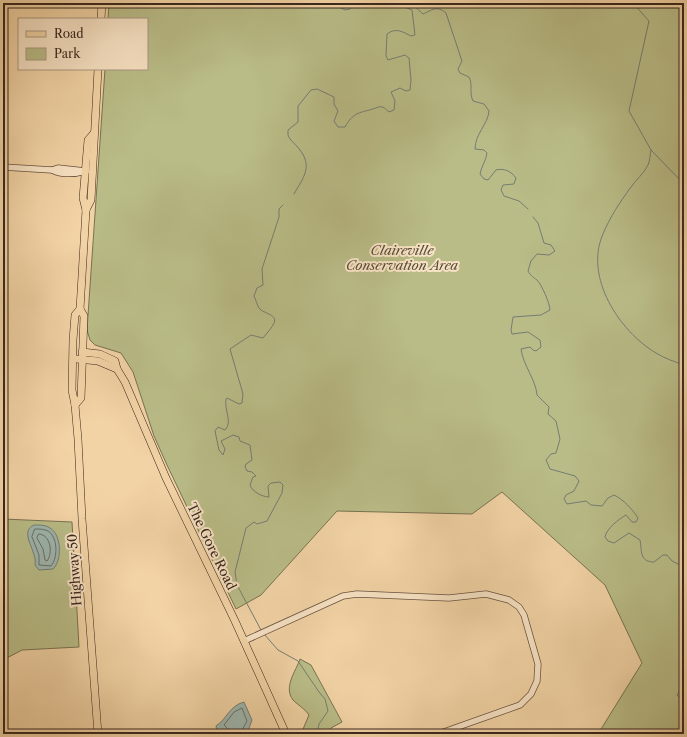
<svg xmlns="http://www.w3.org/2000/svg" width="687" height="737" viewBox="0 0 687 737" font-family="'Libre Caslon Text',serif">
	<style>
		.green { fill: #b9bc87; stroke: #797252 }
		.water { fill: #9db6af; stroke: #757d75 }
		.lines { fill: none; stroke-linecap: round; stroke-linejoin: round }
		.shore { stroke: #6b6e66; stroke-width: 1 }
		.stream { stroke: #757d75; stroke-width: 1 }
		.minor-casing { stroke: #67523f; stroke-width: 7 }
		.major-casing { stroke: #39271d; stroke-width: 8 }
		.minor { stroke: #f7e2c4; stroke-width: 5.5 }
		.major { stroke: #f2d3a5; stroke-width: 7 }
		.labels { text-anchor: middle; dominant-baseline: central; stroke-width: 4; stroke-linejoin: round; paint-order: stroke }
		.park-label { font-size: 13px; font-style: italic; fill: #594c38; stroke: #f7e2c4 }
		.street-label { font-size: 13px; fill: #39271d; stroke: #f7e2c4 }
	</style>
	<rect width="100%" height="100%" fill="#f2d3a5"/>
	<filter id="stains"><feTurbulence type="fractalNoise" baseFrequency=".005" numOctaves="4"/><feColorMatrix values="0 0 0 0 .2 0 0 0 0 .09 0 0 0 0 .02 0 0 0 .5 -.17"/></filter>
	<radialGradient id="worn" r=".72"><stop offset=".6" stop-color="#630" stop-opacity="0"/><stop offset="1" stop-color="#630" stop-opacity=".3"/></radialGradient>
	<g class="green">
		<path d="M109,3h575v731h-86l44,-71 -37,-78 -103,-93 -30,22 -135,-3 -76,84 -25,14 -69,-144 -13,-29 -21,-64 -12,-19 -26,-8 -5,-5 -3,-10 18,-261h42v-50h-39z"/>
		<path d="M3,519l69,3 7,125 -57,3 -19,10z"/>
		<path d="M300,659l11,6 31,57 -11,6 -4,6h-26l8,-19c-5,-7 -11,-10 -16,-15 -10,-13 3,-29 7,-41z"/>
	</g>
	<g class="water">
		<path d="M34,525c6,0 12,0 16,3 12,7 12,33 3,41l-14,1 -4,-5c3,-13 -17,-33 -1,-40z"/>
		<path d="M244,702l8,18 -4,11 -31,1 -1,-6c11,-7 13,-20 28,-24z"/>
	</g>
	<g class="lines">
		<g class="shore">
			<path d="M35,529c4,0 9,0 13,2 10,6 10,27 3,35l-12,-1v-10l-7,-18z"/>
			<path d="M39,534c12,1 14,19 8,27l-2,-1 -2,-11 -6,-11z"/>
			<path d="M230,734l-1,-4 -5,-5 10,-13 8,-4 5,13 -7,13"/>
		</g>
		<g class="stream">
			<path d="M338,3l1,4 6,3 5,-1 3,-6"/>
			<path d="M633,3l16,18 -20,90 22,39 33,34"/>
			<path d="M408,7l4,-3 11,10c9,-4 14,-9 23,-1l16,48 -4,8 2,4 9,4c4,7 0,16 4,24l11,3 5,7c-1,13 -14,23 -14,38l9,1 3,3c-1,8 -6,14 -7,21l4,5 4,1 8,-10c8,-2 15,1 20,8l-2,6 -11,1 -2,5 3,6 15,5 9,8"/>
			<path d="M651,150c-1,5 -1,11 -3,15 -4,8 -12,15 -17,22 -11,15 -21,30 -28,47 -19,43 16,97 53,119 8,5 19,9 28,12"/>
			<path d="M294,194c9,-16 19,-27 6,-44 -4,-6 -10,-9 -12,-15v-5l10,-8v-16l13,-16 6,-1 17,8v7l4,7 -4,10 4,6h7c8,-14 13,-14 28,-18 8,-3 9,-4 16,3l5,-2 1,-9 -4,-9 9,-4 6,3 4,-1 1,-10 -2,-22 -4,-3 -17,5 -2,-4 1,-22c9,-7 16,-2 24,2l4,-1 -3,-25 -17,-7"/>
			<path d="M533,217l5,6 6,20 7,2 4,6 -6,4 -12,-1 -6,7 -3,10c3,5 5,6 9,9 5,5 13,24 13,30l-9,5 -28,2 -2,13 1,4 16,-2 12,8 1,7 -5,4 -3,-1 -3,-3 -9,2c2,16 15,31 16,46l12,12 -1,7 8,7 4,18 -4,14 -5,1 -5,6 4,9 25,7 4,5 -5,10 -8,4 -2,4 3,5 19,-3 5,4 11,1 6,-8 6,-3c9,4 19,15 24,23l-2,4h-4l-6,-7c-7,4 -20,14 -21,22l3,4 6,2 15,-10 11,7c2,10 -1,22 14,22l9,-7h4l5,6 12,6"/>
			<path d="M261,630l-24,-45 -2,-13 11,-44 8,-6 3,2 10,-3 15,-28 1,-8 -3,-3 -9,1 -3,3 1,11c-6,0 -17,-5 -19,-12l3,-8 3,-1 -4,-4 -5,-1 -2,-4 1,-3 6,-4 -2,-15 -10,-4 -1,-4 -6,-2 -12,6 4,8 -2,6 -4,-5 -4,-19 3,-4 7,3c8,-8 -1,-20 1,-31l1,-1 12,6 3,-1 1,-9 -13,-45 21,-14 12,3c3,-4 7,-8 10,-13 7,-11 -10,-11 -14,-17 -2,-3 -3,-8 -5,-12l3,-8 6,-3 -1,-16 17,-52v-8l4,-4"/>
			<path d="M264,634l14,16 20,11 21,31 6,7 3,12 -9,13 -2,10"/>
			<path d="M684,684l-7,11 7,7"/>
		</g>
		<g class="minor-casing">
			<g id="minor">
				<path d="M3,167l49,3c10,5 23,4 34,1"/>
				<path d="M52,170l6,-2 27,3"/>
				<path d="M244,641l99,-45 14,-2 92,4 37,-4 23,6 10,7 5,8 14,49 -1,17 -6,13 -11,11 -82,29"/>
			</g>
		</g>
		<g class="major-casing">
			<g id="major">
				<path d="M101,19l1,-16"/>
				<path d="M86,210l5,-10 7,-131"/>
				<path d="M80,309l-5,6 -2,25 -1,50 3,15 3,34 4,80 16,215"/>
				<path d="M82,352l18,2 15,7 2,8 8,13 41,96 69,143 51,113"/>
				<path d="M77,359l21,2 19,8"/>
				<path d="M75,405l6,-7 3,-82 -4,-7 6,-99 -3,-12 5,-58 6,-7"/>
			</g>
		</g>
		<use href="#minor" class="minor"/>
		<use href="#major" class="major"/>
	</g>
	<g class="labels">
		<g class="park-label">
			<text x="402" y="250">Claireville<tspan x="402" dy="15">Conservation Area</tspan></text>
		</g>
		<g class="street-label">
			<text transform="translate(212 546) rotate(64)">The Gore Road</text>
			<text transform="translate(74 570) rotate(-94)">Highway 50</text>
		</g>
	</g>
	<rect width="687" height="737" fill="none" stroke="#f2d3a5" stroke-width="16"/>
	<rect x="4" y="4" width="679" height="729" fill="none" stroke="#39271d" stroke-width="2"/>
	<rect x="8" y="8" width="671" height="721" fill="none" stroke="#39271d"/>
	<rect x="18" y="18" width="130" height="52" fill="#f7e2c4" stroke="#ab9781"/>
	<rect x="26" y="31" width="20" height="6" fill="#f2d3a5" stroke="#ab9781"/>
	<text x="54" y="38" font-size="12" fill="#39271d">Road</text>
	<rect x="26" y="48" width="20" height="12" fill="#b9bc87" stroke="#ab9781"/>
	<text x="54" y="58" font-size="12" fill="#39271d">Park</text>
	<rect width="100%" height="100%" filter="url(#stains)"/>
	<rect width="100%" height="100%" fill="url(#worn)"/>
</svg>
